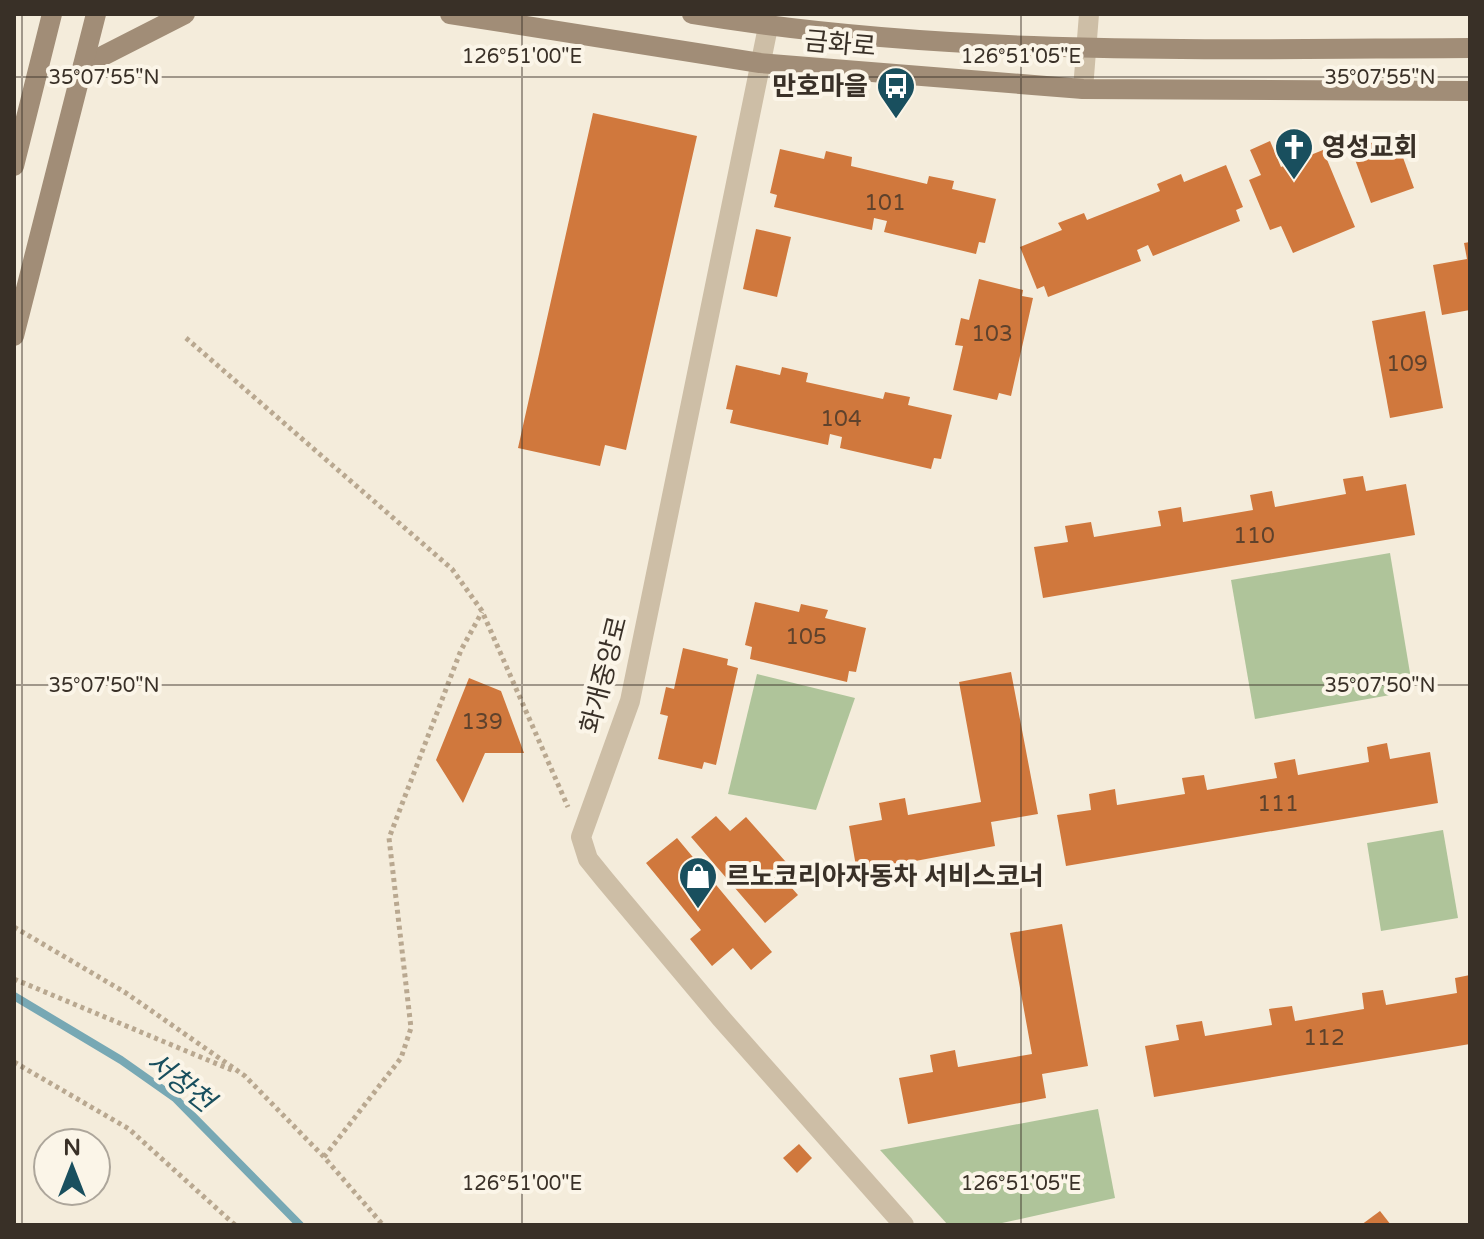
<svg xmlns="http://www.w3.org/2000/svg" width="1484" height="1239" viewBox="0 0 1484 1239" font-family="'Varela Round','Noto Sans KR',sans-serif">
	<style>
		.green { fill: #afc49a }
		.lines { fill: none; stroke-linecap: round; stroke-linejoin: round }
		.stream { stroke: #77a8b4; stroke-width: 8 }
		.building { fill: #d0783d }
		.path { stroke: #b9a890; stroke-width: 5; stroke-dasharray: 4 4; stroke-linecap: butt }
		.minor { stroke: #cdbea6; stroke-width: 20 }
		.secondary { stroke: #a18d77; stroke-width: 20 }
		.ticks { fill: none; stroke: #393027; stroke-width: 2; stroke-opacity: 0.45 }
		.labels { text-anchor: middle; dominant-baseline: central; stroke-width: 8; stroke-linejoin: round; paint-order: stroke }
		.number-label { font-size: 22px; fill: #5f422c }
		.street-label { font-size: 26px; fill: #393027; stroke: #fbf5e8 }
		.poi-label { font-size: 26px; font-weight: bold; fill: #393027; stroke: #fbf5e8; text-anchor: start }
		.water-label { font-size: 28px; font-style: italic; fill: #194f5e; stroke: #fbf5e8 }
		.ticks-label { font-size: 20px; text-anchor: middle; fill: #393027; stroke: #fbf5e8; stroke-width: 8; stroke-linejoin: round; paint-order: stroke }
	</style>
	<rect width="100%" height="100%" fill="#f4ecdb"/>
	<g class="green">
		<path d="M1390,553l23,138 -158,28 -24,-139z"/>
		<path d="M757,674l98,24 -39,112 -88,-16z"/>
		<path d="M1443,830l15,88 -77,13 -14,-88z"/>
		<path d="M1098,1109l17,89 -122,27h-45l-68,-75z"/>
	</g>
	<g class="lines">
		<path class="stream" d="M14,996l107,64 54,38 125,127"/>
	</g>
	<g class="building">
		<path d="M593,113l104,23 -71,314 -21,-5 -5,21 -82,-18z"/>
		<path d="M1370,138h26l18,50 -43,15 -18,-49z"/>
		<path d="M1270,141l11,26 42,-17 32,77 -62,26 -12,-27 -11,4 -21,-50 12,-5 -11,-25z"/>
		<path d="M780,149l44,10 2,-8 26,6 -1,9 76,18 2,-8 25,5 -2,8 44,10 -11,44 -6,-1 -3,12 -92,-22 3,-11 -13,-3 -2,12 -98,-23 3,-12 -7,-2z"/>
		<path d="M1226,165l17,42 -7,3 4,11 -87,35 -5,-11 -11,5 4,11 -93,36 -4,-11 -7,3 -17,-42 42,-17 -4,-7 26,-10 3,7 73,-29 -3,-7 24,-10 3,8z"/>
		<path d="M756,229l35,8 -14,60 -34,-8z"/>
		<path d="M1470,242v68l-28,5 -9,-50 34,-6 -3,-16z"/>
		<path d="M979,279l44,11 -1,6 11,2 -22,98 -12,-3 -2,7 -44,-10 10,-44 -8,-1 6,-27 8,2z"/>
		<path d="M1425,311l18,97 -53,10 -18,-97z"/>
		<path d="M736,365l44,10 2,-8 26,6 -2,9 77,17 2,-7 25,5 -2,8 44,10 -11,44 -7,-1 -3,11 -91,-21 2,-11 -12,-3 -2,11 -98,-22 3,-13 -7,-1z"/>
		<path d="M1363,476l3,15 40,-7 9,51 -372,63 -9,-51 34,-5 -3,-16 26,-4 3,15 67,-11 -3,-15 23,-4 2,15 70,-12 -3,-15 22,-4 3,16 71,-13 -3,-15z"/>
		<path d="M755,602l44,10 2,-8 27,6 -3,8 41,10 -10,44 -7,-1 -2,11 -97,-23 2,-12 -7,-2z"/>
		<path d="M683,648l45,11 -1,6 11,3 -22,97 -12,-3 -2,7 -44,-10 10,-43 -8,-2 6,-27 8,2z"/>
		<path d="M1011,672l27,142 -47,8 4,24 -138,26 -8,-46 33,-6 -3,-17 26,-5 3,17 73,-13 -22,-120z"/>
		<path d="M469,678l32,13 23,62h-39l-22,50 -27,-43z"/>
		<path d="M1387,743l3,16 40,-7 8,51 -372,63 -9,-51 34,-5 -2,-16 26,-5 2,16 68,-11 -3,-16 22,-3 3,15 70,-12 -3,-15 21,-4 3,16 71,-13 -2,-15z"/>
		<path d="M716,816l14,15 16,-14 47,53 -10,8 15,17 -33,28 -74,-86z"/>
		<path d="M677,838l95,114 -21,18 -18,-22 -21,18 -22,-27 11,-9 -55,-67z"/>
		<path d="M1062,924l26,142 -46,8 4,24 -138,26 -9,-46 34,-6 -3,-17 25,-5 3,17 74,-13 -22,-121z"/>
		<path d="M1470,975v69l-316,53 -9,-51 34,-6 -3,-15 26,-4 3,15 67,-11 -3,-16 23,-3 3,15 69,-12 -2,-16 21,-3 3,15 71,-12 -2,-15z"/>
		<path d="M799,1144l13,14 -15,15 -14,-15z"/>
		<path d="M1380,1211l11,14h-30z"/>
	</g>
	<g class="lines">
		<g class="path">
			<path d="M186,338l266,231 30,42 86,196"/>
			<path d="M14,927l112,66 119,83 79,81 59,68"/>
			<path d="M14,979l220,92"/>
			<path d="M14,1062l115,67 106,96"/>
			<path d="M324,1157l77,-99 10,-30 -22,-190 72,-188 21,-38"/>
		</g>
		<g class="minor">
			<path d="M768,27l-138,674 -49,136 7,22 17,21 115,137 184,208"/>
			<path d="M1083,89l6,-75"/>
		</g>
		<g class="secondary">
			<path d="M450,14l310,49 323,26 387,2"/>
			<path d="M692,14c257,43 519,35 778,34"/>
			<path d="M83,66l102,-52"/>
			<path d="M14,166l38,-152"/>
			<path d="M14,336l82,-322"/>
		</g>
	</g>
	<path class="ticks" d="M22,14v1211M522,14v1211M1021,14v1211M14,77h1456M14,685h1456"/>
	<defs>
		<g id="bus-pin" transform="scale(2)"><path d="M0 17L-7.5 6A9.5 9.5 0 1 1 7.5 6Z" fill="#194f5e" stroke="#fbf5e8"/><path d="M-5-6H5V4H4V6H2V4H-2V6H-4V4H-5ZM-3.5-4V0h7V-4ZM-3.5 1.2v1.5H-2V1.2ZM2 1.2v1.5H3.5V1.2Z" fill="#fff"/></g>
		<g id="church-pin" transform="scale(2)"><path d="M0 17L-7.5 6A9.5 9.5 0 1 1 7.5 6Z" fill="#194f5e" stroke="#fbf5e8"/><path d="M-1.2-6h2.4v3.5h3.3v2.4h-3.3V6h-2.4V-.1h-3.3v-2.4h3.3Z" fill="#fff"/></g>
		<g id="shop-pin" transform="scale(2)"><path d="M0 17L-7.5 6A9.5 9.5 0 1 1 7.5 6Z" fill="#194f5e" stroke="#fbf5e8"/><path d="M-5-2.5h2.3a2.7 3.5 0 0 1 5.4 0H5L5.5 6h-11ZM-1.5-2.5h3a1.5 2.3 0 0 0-3 0Z" fill="#fff"/></g>
	</defs>
	<g fill-rule="evenodd">
		<use href="#bus-pin" x="896" y="86"/>
		<use href="#church-pin" x="1294" y="147"/>
		<use href="#shop-pin" x="698" y="876"/>
	</g>
	<g class="labels">
		<g class="number-label">
			<text x="885" y="203">101</text>
			<text x="992" y="334">103</text>
			<text x="1407" y="364">109</text>
			<text x="841" y="419">104</text>
			<text x="1254" y="536">110</text>
			<text x="806" y="637">105</text>
			<text x="482" y="722">139</text>
			<text x="1278" y="804">111</text>
			<text x="1324" y="1038">112</text>
		</g>
		<g class="street-label">
			<text transform="translate(840 44) rotate(5)">금화로</text>
			<text transform="translate(604 675) rotate(-76)">화개중앙로</text>
		</g>
		<g class="poi-label">
			<text x="868" y="86" text-anchor="end">만호마을</text>
			<text x="1322" y="147">영성교회</text>
			<text x="726" y="876">르노코리아자동차 서비스코너</text>
		</g>
		<g class="water-label">
			<text transform="translate(180 1082) rotate(38)">서창천</text>
		</g>
	</g>
	<g class="ticks-label">
		<text x="522" y="63">126°51'00"E</text>
		<text x="1021" y="63">126°51'05"E</text>
		<text x="104" y="84">35°07'55"N</text>
		<text x="1380" y="84">35°07'55"N</text>
		<text x="104" y="692">35°07'50"N</text>
		<text x="1380" y="692">35°07'50"N</text>
		<text x="522" y="1190">126°51'00"E</text>
		<text x="1021" y="1190">126°51'05"E</text>
	</g>
	<rect width="1484" height="1239" fill="none" stroke="#393027" stroke-width="32"/>
	<g transform="translate(72 1167)"><circle r="38" fill="#fbf5e8" stroke="#ada69b" stroke-width="2"/>
	<path d="M0-6L14 30L0 20L-14 30Z" fill="#194f5e"/>
	<text y="-12" font-size="22" font-weight="bold" text-anchor="middle" fill="#393027">N</text>
	</g>
</svg>
